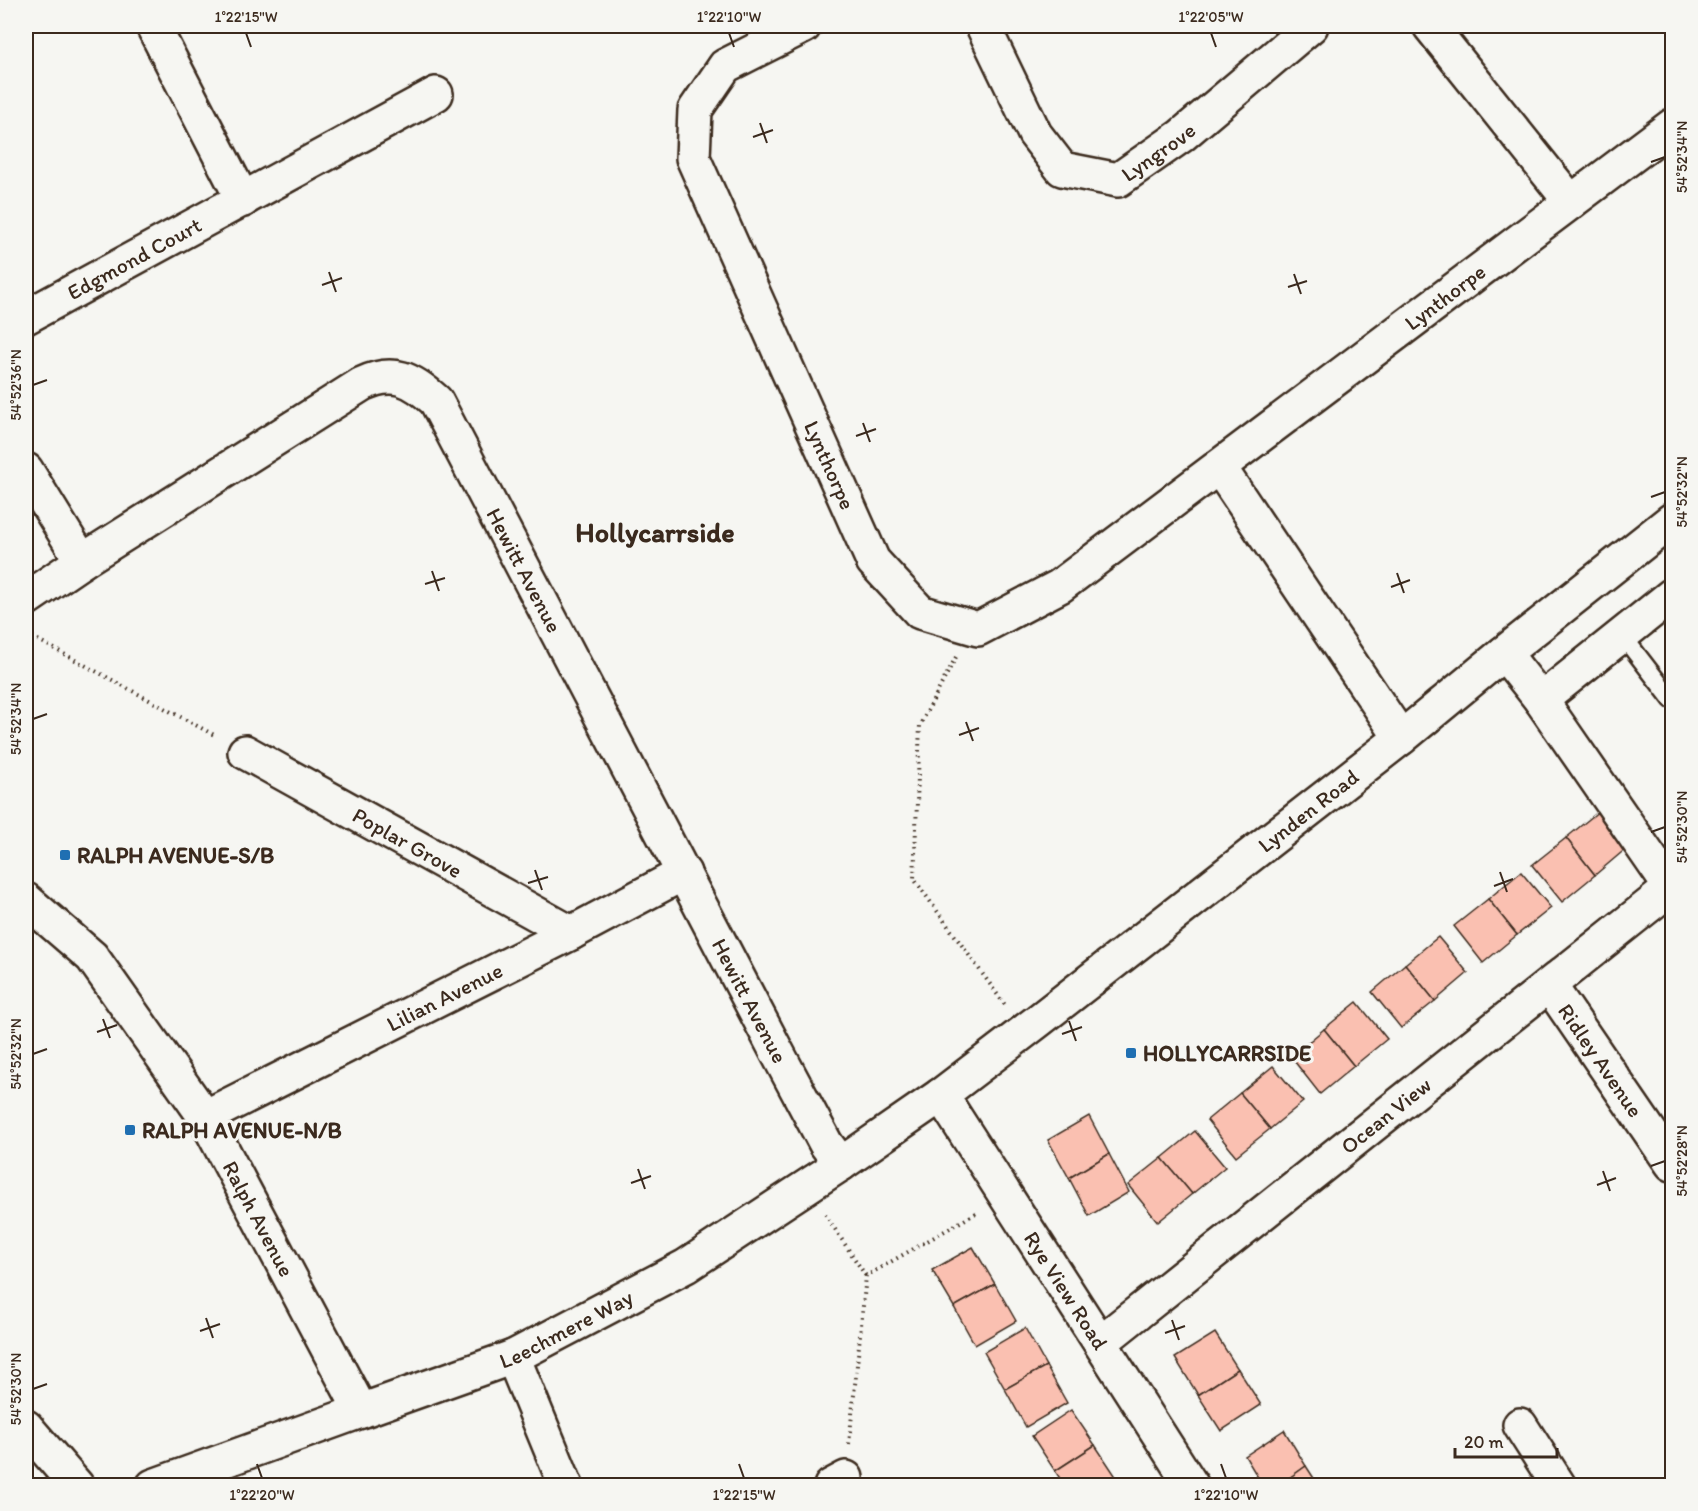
<svg xmlns="http://www.w3.org/2000/svg" width="1698" height="1511" viewBox="0 0 1698 1511" font-family="Itim,sans-serif">
	<style>
		.building { fill: #fac0b1; stroke: #3b2a1e; stroke-width: 1.5 }
		.lines { fill: none; stroke-linecap: round; stroke-linejoin: round }
		.lane-casing { stroke: #3b2a1e; stroke-width: 21 }
		.street-casing { stroke: #3b2a1e; stroke-width: 38 }
		.secondary-casing { stroke: #3b2a1e; stroke-width: 38 }
		.path { stroke: #3b2a1e; stroke-width: 4; stroke-dasharray: 1.5 4.5; stroke-linecap: butt }
		.lane { stroke: #f6f6f2; stroke-width: 16 }
		.street { stroke: #f6f6f2; stroke-width: 33 }
		.secondary { stroke: #f6f6f2; stroke-width: 33 }
		.ticks { fill: none; stroke: #3b2a1e; stroke-width: 2 }
		.poi-dot { fill: #1f6fb2; stroke: #f6f6f2; stroke-width: 2 }
		.labels { text-anchor: middle; dominant-baseline: central; stroke-width: 6; stroke-linejoin: round; paint-order: stroke }
		.street-label { font-size: 22px; fill: #3b2a1e; stroke: #f6f6f2 }
		.poi-label { font-size: 22px; font-weight: bold; fill: #3b2a1e; stroke: #f6f6f2; text-anchor: start }
		.district-label { font-size: 28px; font-weight: bold; fill: #3b2a1e; stroke: #f6f6f2 }
		.neatline { fill: none; stroke: #3b2a1e; stroke-width: 2 }
		.ticks-label { font-size: 15px; text-anchor: middle; fill: #3b2a1e }
	</style>
	<rect width="100%" height="100%" fill="#f6f6f2"/>
	<filter id="ink" filterUnits="userSpaceOnUse"><feTurbulence type="fractalNoise" baseFrequency=".0167" numOctaves="2"/><feDisplacementMap in="SourceGraphic" scale="12" xChannelSelector="R" yChannelSelector="G"/><feConvolveMatrix kernelMatrix="1 2 1 2 8 2 1 2 1" color-interpolation-filters="sRGB"/></filter>
	<g filter="url(#ink)">
		<g class="building">
			<path d="M1599,811l29,36 -33,28 -29,-37z"/>
			<path d="M1566,838l29,37 -33,27 -30,-37z"/>
			<path d="M1521,872l30,36 -34,27 -29,-36z"/>
			<path d="M1488,899l29,36 -34,28 -29,-37z"/>
			<path d="M1438,937l30,36 -33,28 -30,-37z"/>
			<path d="M1405,964l30,37 -34,27 -29,-36z"/>
			<path d="M1357,1002l30,37 -33,27 -30,-37z"/>
			<path d="M1324,1029l30,37 -34,28 -29,-37z"/>
			<path d="M1273,1066l30,36 -33,27 -30,-36z"/>
			<path d="M1240,1093l30,36 -34,27 -29,-36z"/>
			<path d="M1089,1116l20,38 -40,24 -21,-38z"/>
			<path d="M1195,1131l30,36 -33,27 -30,-36z"/>
			<path d="M1109,1154l20,38 -40,24 -20,-38z"/>
			<path d="M1162,1158l30,36 -34,28 -30,-37z"/>
			<path d="M973,1247l22,37 -41,23 -22,-37z"/>
			<path d="M995,1284l21,37 -41,24 -21,-38z"/>
			<path d="M1025,1328l21,38 -41,23 -21,-37z"/>
			<path d="M1215,1333l23,36 -40,26 -23,-37z"/>
			<path d="M1046,1366l21,37 -41,24 -21,-38z"/>
			<path d="M1238,1369l23,36 -40,26 -23,-36z"/>
			<path d="M1071,1410l24,35 -40,26 -23,-35z"/>
			<path d="M1284,1430l22,36 -28,20h-15l-18,-30z"/>
			<path d="M1095,1445l24,36 -7,5h-47l-10,-15z"/>
			<path d="M1306,1466l13,20h-41z"/>
		</g>
		<g class="lines">
			<g class="lane-casing">
				<path id="lane" d="M1622,635l50,65"/>
			</g>
			<g class="street-casing">
				<g id="street">
					<path d="M153,26l90,174"/>
					<path id="s1" d="M804,26l-79,40 -30,44 -2,48 180,403 47,51 58,17 82,-43 612,-460"/>
					<path id="s2" d="M983,26l52,108 27,35 56,11 63,-44 130,-110"/>
					<path d="M1430,26l141,176"/>
					<path id="s3" d="M26,317l410,-223"/>
					<path d="M1219,467l182,271"/>
					<path d="M26,470l56,91"/>
					<path id="s4" d="M26,599l56,-38 280,-177c31,-15 50,-5 74,17l341,651 49,92 15,20"/>
					<path d="M1504,653l37,47 131,-105"/>
					<path d="M1541,700l130,188"/>
					<path id="s5" d="M245,752l326,181"/>
					<path id="s6" d="M1550,986l122,178"/>
					<path id="s7" d="M205,1117l366,-184 113,-60"/>
					<path id="s8" d="M1101,1342l571,-455"/>
					<path d="M513,1357l53,129"/>
					<path d="M1520,1425l39,61"/>
					<path d="M26,1427l51,59"/>
					<path d="M153,1486l208,-75"/>
					<path d="M831,1486l15,-8"/>
				</g>
			</g>
			<g class="secondary-casing">
				<g id="secondary">
					<path id="s9" d="M26,900l66,57 113,160 156,294 152,-54 173,-91 155,-102 100,-69 97,-74 363,-283 103,-85 168,-133"/>
					<path id="s10" d="M941,1095l251,391"/>
				</g>
			</g>
			<g class="path">
				<path d="M27,634l189,102"/>
				<path d="M956,657l-36,68 -6,154 91,126"/>
				<path d="M825,1214l41,62"/>
				<path d="M849,1444l17,-168 112,-64"/>
			</g>
			<use href="#lane" class="lane"/>
			<use href="#street" class="street"/>
			<use href="#secondary" class="secondary"/>
		</g>
	</g>
	<path class="ticks" d="M246,33l5,14M729,33l5,14M1211,33l5,14M760,123l7,20M753,137l20,-7M1651,162l14,-5M329,272l7,20M1294,274l7,20M322,285l20,-7M1288,287l19,-6M33,385l14,-5M863,423l7,19M856,436l20,-7M1651,497l14,-5M432,571l7,20M1397,573l7,20M425,584l20,-6M1391,587l19,-7M33,719l14,-5M966,722l7,19M959,735l20,-7M1651,832l14,-5M535,870l7,20M1500,872l7,20M528,883l20,-6M1494,886l19,-7M103,1019l7,19M1069,1021l7,20M97,1032l20,-7M1062,1034l20,-7M33,1054l14,-5M1651,1166l14,-5M638,1169l7,20M1603,1171l7,20M631,1183l20,-7M1597,1185l19,-7M206,1318l7,20M1172,1320l7,20M200,1331l20,-7M1165,1333l20,-7M33,1389l14,-5M257,1464l5,14M739,1464l5,14M1221,1464l5,14"/>
	<g class="poi-dot">
		<rect x="59" y="849" width="12" height="12" rx="3"/>
		<rect x="1125" y="1047" width="12" height="12" rx="3"/>
		<rect x="124" y="1124" width="12" height="12" rx="3"/>
	</g>
	<g class="labels">
		<g class="street-label">
			<text stroke="none"><textPath href="#s2" startOffset="270">Lyngrove</textPath></text>
			<text stroke="none"><textPath href="#s3" startOffset="123">Edgmond Court</textPath></text>
			<text stroke="none"><textPath href="#s1" startOffset="1335">Lynthorpe</textPath></text>
			<text stroke="none"><textPath href="#s1" startOffset="526">Lynthorpe</textPath></text>
			<text stroke="none"><textPath href="#s4" startOffset="672">Hewitt Avenue</textPath></text>
			<text stroke="none"><textPath href="#s9" startOffset="1744">Lynden Road</textPath></text>
			<text stroke="none"><textPath href="#s5" startOffset="186">Poplar Grove</textPath></text>
			<text stroke="none"><textPath href="#s7" startOffset="268">Lilian Avenue</textPath></text>
			<text stroke="none"><textPath href="#s4" startOffset="1158">Hewitt Avenue</textPath></text>
			<text stroke="none"><textPath href="#s6" startOffset="90">Ridley Avenue</textPath></text>
			<text stroke="none"><textPath href="#s8" startOffset="364">Ocean View</textPath></text>
			<text stroke="none"><textPath href="#s9" startOffset="398">Ralph Avenue</textPath></text>
			<text stroke="none"><textPath href="#s10" startOffset="232">Rye View Road</textPath></text>
			<text stroke="none"><textPath href="#s9" startOffset="837">Leechmere Way</textPath></text>
		</g>
		<g class="poi-label">
			<text x="77" y="855">RALPH AVENUE-S/B</text>
			<text x="1143" y="1053">HOLLYCARRSIDE</text>
			<text x="142" y="1130">RALPH AVENUE-N/B</text>
		</g>
		<g class="district-label">
			<text x="655" y="532">Hollycarrside</text>
		</g>
	</g>
	<rect width="1698" height="1511" fill="none" stroke="#f6f6f2" stroke-width="66"/>
	<path d="M1455 1448v9h102v-9" fill="none" stroke="#3b2a1e" stroke-width="3"/>
	<text x="1464" y="1448" font-size="18" fill="#3b2a1e" stroke="#f6f6f2" stroke-width="4.5" paint-order="stroke">20 m</text>
	<rect x="33" y="33" width="1632" height="1445" class="neatline"/>
	<g class="ticks-label">
		<text x="246" y="22">1°22'15"W</text>
		<text x="729" y="22">1°22'10"W</text>
		<text x="1211" y="22">1°22'05"W</text>
		<text transform="translate(1682 157) rotate(-90)" y="5">54°52'34"N</text>
		<text transform="translate(16 385) rotate(-90)" y="5">54°52'36"N</text>
		<text transform="translate(1682 492) rotate(-90)" y="5">54°52'32"N</text>
		<text transform="translate(16 719) rotate(-90)" y="5">54°52'34"N</text>
		<text transform="translate(1682 827) rotate(-90)" y="5">54°52'30"N</text>
		<text transform="translate(16 1054) rotate(-90)" y="5">54°52'32"N</text>
		<text transform="translate(1682 1161) rotate(-90)" y="5">54°52'28"N</text>
		<text transform="translate(16 1389) rotate(-90)" y="5">54°52'30"N</text>
		<text x="262" y="1500">1°22'20"W</text>
		<text x="744" y="1500">1°22'15"W</text>
		<text x="1226" y="1500">1°22'10"W</text>
	</g>
</svg>
